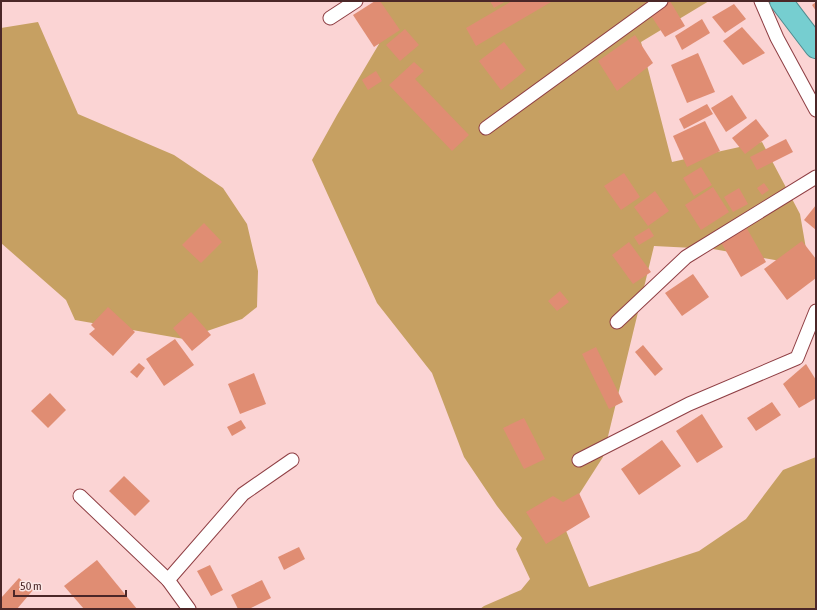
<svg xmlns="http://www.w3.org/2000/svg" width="817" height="610" viewBox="0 0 817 610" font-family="'Asap Condensed',sans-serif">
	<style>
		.forest { fill: #c6a062 }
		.building { fill: #e08d73 }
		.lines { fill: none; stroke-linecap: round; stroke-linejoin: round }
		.minor-casing { stroke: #8f3f44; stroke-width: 15 }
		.trunk-casing { stroke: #508b8e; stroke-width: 24 }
		.minor { stroke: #fff; stroke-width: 13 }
		.trunk { stroke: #76ced0; stroke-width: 22 }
	</style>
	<rect width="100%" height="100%" fill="#fbd4d4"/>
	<g class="forest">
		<path d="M379,1h330l-68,41 31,120 90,-20 38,72 9,52 -96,-17 -59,-3 -51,211 -41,64 27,66 110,-36 47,-32 37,-49 33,-13v152h-336l4,-3 37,-16 9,-11 -14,-30 6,-11 -25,-32 -33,-49 -32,-84 -55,-70 -65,-143 25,-45 42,-71z"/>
		<path d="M38,22l40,92 96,41 49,33 24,36 11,47 -1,36 -15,12 -58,20 -109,-19 -9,-20 -65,-57v-215z"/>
	</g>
	<g class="building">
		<path d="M375,1h5l20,29 -26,17 -21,-32z"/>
		<path d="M490,1h16l-12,7z"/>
		<path d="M512,1h38l1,1 -75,44 -10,-18z"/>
		<path d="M670,1l15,25 -20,11 -15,-23z"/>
		<path d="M816,2v9l-4,-6z"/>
		<path d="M734,4l12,15 -21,14 -13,-16z"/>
		<path d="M702,19l8,14 -28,17 -7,-14z"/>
		<path d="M742,27l23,26 -22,12 -20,-24z"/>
		<path d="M405,29l14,16 -19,16 -14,-16z"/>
		<path d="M635,35l18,28 -36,28 -19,-30z"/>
		<path d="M504,42l22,28 -25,20 -22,-29z"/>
		<path d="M698,53l17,39 -28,11 -16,-38z"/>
		<path d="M414,62l10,9 -9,8 54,56 -17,16 -63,-66z"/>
		<path d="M376,71l6,10 -14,9 -6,-10z"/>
		<path d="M732,95l15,23 -21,14 -15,-24z"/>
		<path d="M707,104l6,10 -29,15 -5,-10z"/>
		<path d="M756,119l13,17 -24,18 -13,-16z"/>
		<path d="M705,121l15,30 -33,16 -14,-31z"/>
		<path d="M786,139l7,13 -36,18 -7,-13z"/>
		<path d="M701,167l11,18 -18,11 -11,-18z"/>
		<path d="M624,173l16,24 -19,13 -17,-24z"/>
		<path d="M764,183l5,7 -7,5 -5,-7z"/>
		<path d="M713,187l16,25 -28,18 -16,-25z"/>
		<path d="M739,188l9,16 -15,8 -9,-15z"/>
		<path d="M655,191l14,20 -21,15 -14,-19z"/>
		<path d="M816,205v25l-12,-10z"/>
		<path d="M204,223l18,19 -21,21 -19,-18z"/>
		<path d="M745,225l21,37 -25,15 -22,-38z"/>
		<path d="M649,228l5,8 -15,9 -5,-8z"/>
		<path d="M802,241l14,18v19l-29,22 -23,-31z"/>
		<path d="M629,242l22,30 -18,12 -21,-29z"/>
		<path d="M693,274l16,23 -27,19 -17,-23z"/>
		<path d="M560,291l9,11 -12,9 -9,-10z"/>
		<path d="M108,307l27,25 -22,24 -24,-22 6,-5 -4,-4z"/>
		<path d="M191,312l20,23 -19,16 -19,-23z"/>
		<path d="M175,339l19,26 -30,21 -18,-27z"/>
		<path d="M643,345l20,24 -8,7 -20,-24z"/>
		<path d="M596,347l27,55 -14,7 -27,-55z"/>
		<path d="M139,363l6,5 -8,10 -7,-6z"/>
		<path d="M806,364l10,16v18l-17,10 -16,-24z"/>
		<path d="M254,373l12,31 -26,10 -12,-30z"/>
		<path d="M50,393l16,17 -18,18 -17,-17z"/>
		<path d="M772,402l9,13 -25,16 -9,-13z"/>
		<path d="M702,414l21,33 -26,16 -21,-32z"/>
		<path d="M524,418l21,41 -21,10 -21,-41z"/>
		<path d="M241,420l5,8 -14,8 -5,-9z"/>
		<path d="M662,440l19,26 -42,29 -18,-26z"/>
		<path d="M124,476l26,25 -15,15 -26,-25z"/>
		<path d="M579,493l11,24 -44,27 -20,-32 27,-16 10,6z"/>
		<path d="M299,547l6,12 -21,11 -6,-13z"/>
		<path d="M97,560l40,49h-53l-20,-23z"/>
		<path d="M210,565l13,25 -12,6 -14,-25z"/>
		<path d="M19,578l14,12 -16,19h-16v-11z"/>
		<path d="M262,580l9,18 -22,11h-11l-7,-14z"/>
	</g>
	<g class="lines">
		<g class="minor-casing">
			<g id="minor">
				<path d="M761,1l16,37 39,72"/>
				<path d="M330,18l26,-17"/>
				<path d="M486,128l175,-127"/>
				<path d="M617,322l69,-65 130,-80"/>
				<path d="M579,460l110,-56 108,-46 19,-47"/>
				<path d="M80,496l88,84 21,29"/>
				<path d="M168,580l75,-86 49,-34"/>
			</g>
		</g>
		<g class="trunk-casing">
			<path id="trunk" d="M781,1l35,46"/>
		</g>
		<use href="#minor" class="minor"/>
		<use href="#trunk" class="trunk"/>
	</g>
	<rect width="817" height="610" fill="none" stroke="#4b2728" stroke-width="4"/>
	<path d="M14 590v6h112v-6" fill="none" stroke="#4b2728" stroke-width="2"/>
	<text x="20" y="590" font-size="12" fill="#4b2728" stroke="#fbe7e6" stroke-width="3" paint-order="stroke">50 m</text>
</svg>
